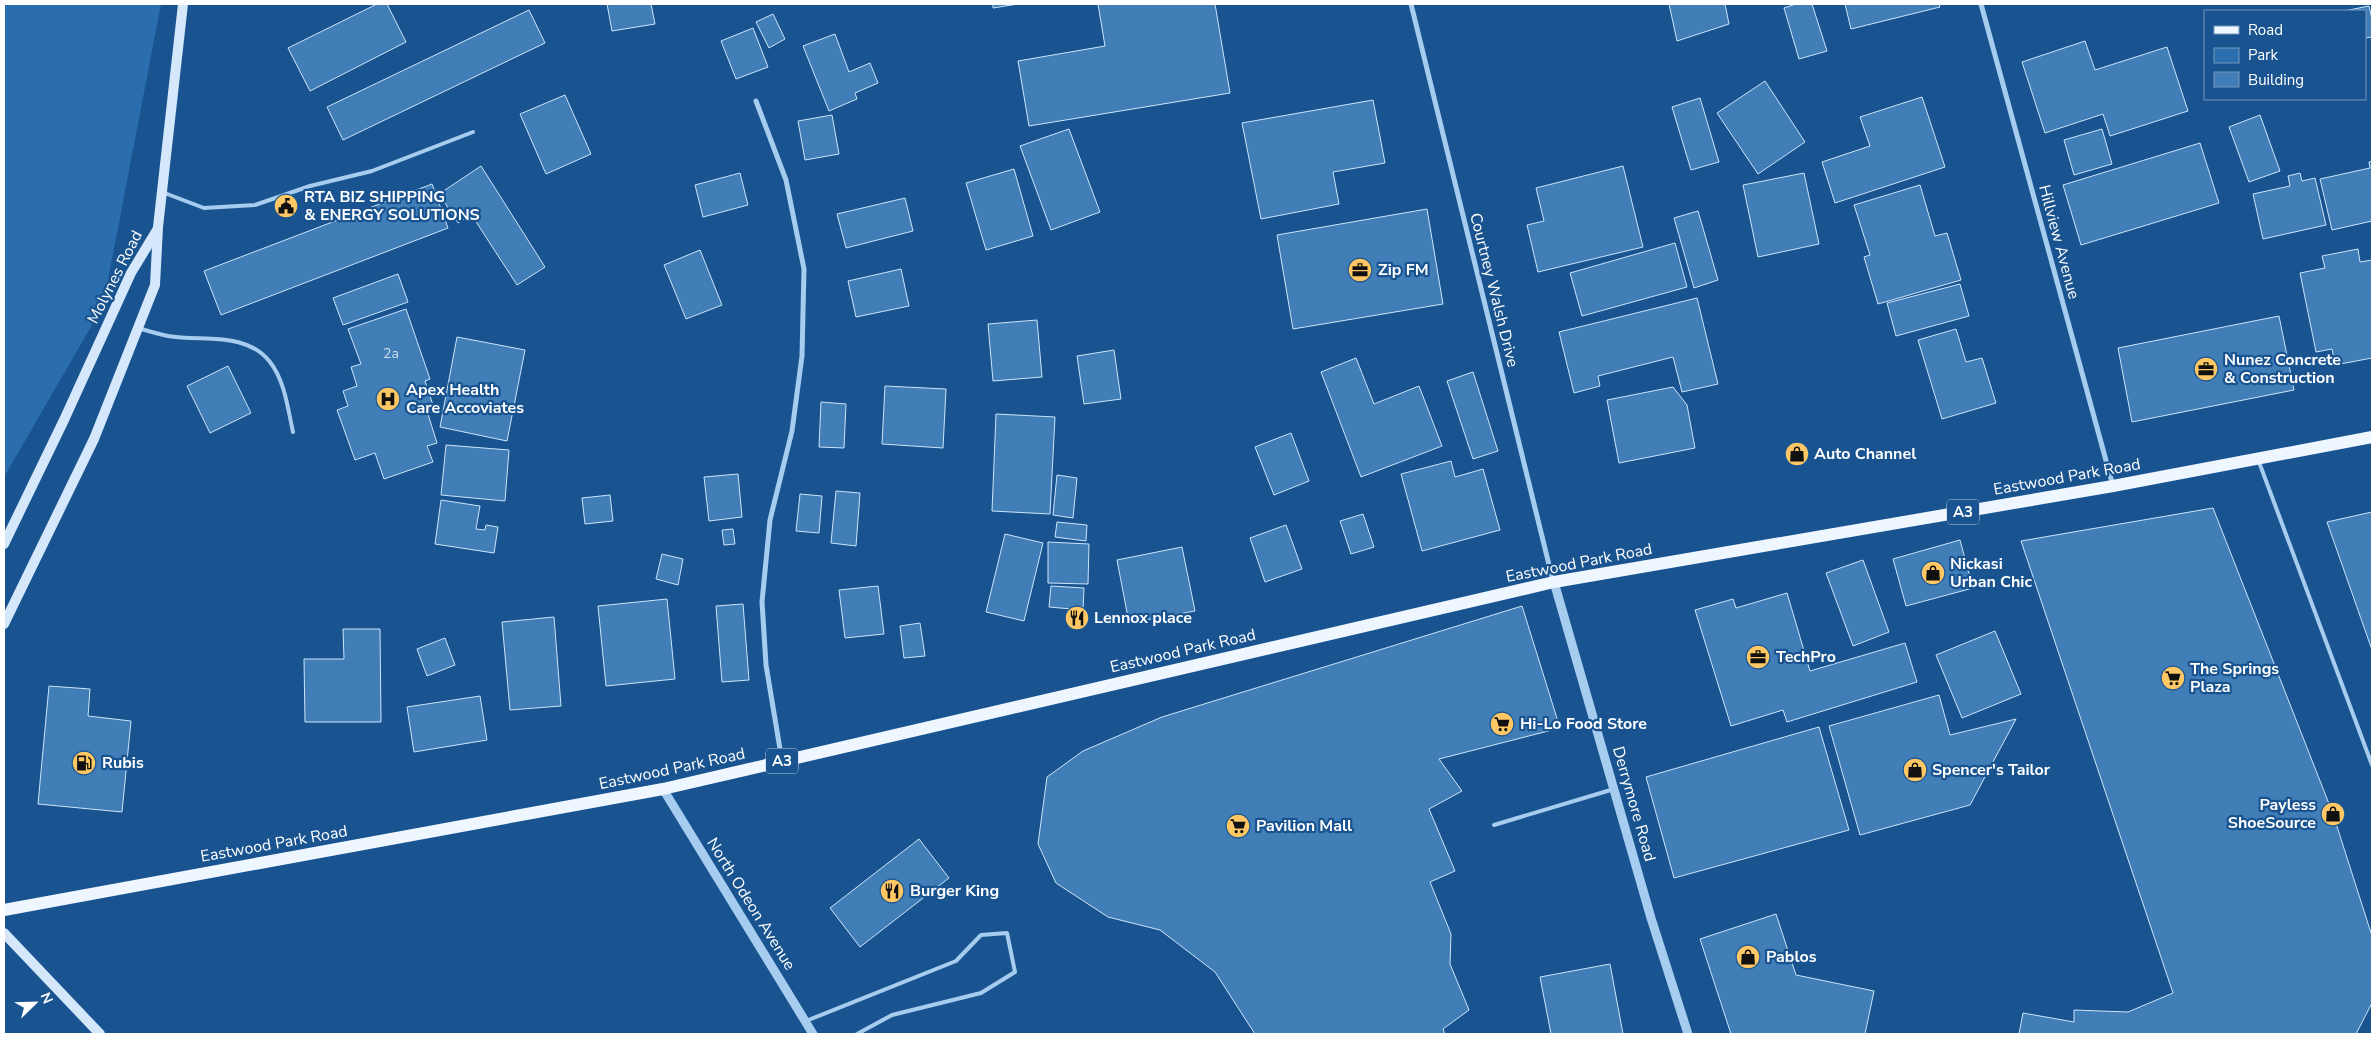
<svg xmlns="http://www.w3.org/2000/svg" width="2376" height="1038" viewBox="0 0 2376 1038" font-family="'Nunito Sans',sans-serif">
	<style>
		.green { fill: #2b6eae }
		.building { fill: #417eb8; stroke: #cde4fb }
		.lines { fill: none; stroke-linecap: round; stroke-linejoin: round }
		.service { stroke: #a6ccef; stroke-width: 4 }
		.minor { stroke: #a6ccef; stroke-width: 5 }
		.tertiary { stroke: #a6ccef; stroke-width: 9 }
		.secondary { stroke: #d4e7fb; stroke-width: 10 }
		.primary { stroke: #eef6ff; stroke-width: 12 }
		.labels { text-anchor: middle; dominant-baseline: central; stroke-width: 4.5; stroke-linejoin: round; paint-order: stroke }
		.number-label { font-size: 14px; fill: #d0dfed }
		.shield { fill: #195490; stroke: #baccde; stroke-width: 1 }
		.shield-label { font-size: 15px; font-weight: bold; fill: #fff }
		.poi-label { font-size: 16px; font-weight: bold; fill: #fff; stroke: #195490; text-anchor: start }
		.street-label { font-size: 16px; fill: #fff; stroke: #195490 }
	</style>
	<rect width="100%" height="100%" fill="#195490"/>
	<path class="green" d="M4,4h157l-58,302 -99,171z"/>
	<g class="building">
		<path d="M377,4h10l19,38 -96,49 -22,-43z"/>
		<path d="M607,4h44l4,20 -43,7z"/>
		<path d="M993,4h25l-25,4z"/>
		<path d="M1098,4h117l15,89 -201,33 -11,-65 87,-15z"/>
		<path d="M1669,4h56l4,20 -52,17z"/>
		<path d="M1796,4h16l15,47 -28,8 -15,-51z"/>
		<path d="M1845,4h94l1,3 -89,22z"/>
		<path d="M2369,6l3,13v18l-7,1v-27h-21z"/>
		<path d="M529,10l16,33 -202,97 -16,-33z"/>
		<path d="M773,14l12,25 -16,9 -13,-26z"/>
		<path d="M753,28l15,39 -32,12 -15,-38z"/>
		<path d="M835,34l14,38 21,-9 8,20 -23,10 2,6 -28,12 -26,-65z"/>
		<path d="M2085,41l10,29 72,-23 21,64 -78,25 -7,-22 -58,19 -23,-71z"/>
		<path d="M1765,81l40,61 -47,32 -41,-61z"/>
		<path d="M565,95l26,59 -45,20 -26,-60z"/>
		<path d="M1922,97l23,70 -110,36 -13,-41 48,-16 -10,-29z"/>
		<path d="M1700,98l19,64 -28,8 -19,-63z"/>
		<path d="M1373,100l12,63 -52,9 6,32 -78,15 -19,-96z"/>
		<path d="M832,115l7,39 -34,6 -7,-39z"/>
		<path d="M2260,115l20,56 -31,11 -20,-55z"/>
		<path d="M1069,129l31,83 -49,18 -31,-84z"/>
		<path d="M2102,129l10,35 -38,11 -10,-35z"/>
		<path d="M2200,143l19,60 -138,42 -18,-60z"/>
		<path d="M2372,161v60l-40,9 -12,-51 50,-11 -1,-6z"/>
		<path d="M481,166l64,101 -28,18 -46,-71 -13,9 -19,-29z"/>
		<path d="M1623,166l20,81 -105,25 -11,-47 17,-4 -8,-33z"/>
		<path d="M1014,169l19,67 -47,14 -20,-67z"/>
		<path d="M740,173l8,32 -45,12 -8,-32z"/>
		<path d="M1804,173l15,71 -61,13 -15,-72z"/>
		<path d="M2300,173l2,8 13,-3 11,47 -63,14 -10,-45 37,-8 -2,-10z"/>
		<path d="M432,184l16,44 -227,87 -17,-44z"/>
		<path d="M1920,185l15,51 12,-3 14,47 -83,24 -14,-47 6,-2 -16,-50z"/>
		<path d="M905,198l8,33 -67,17 -9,-34z"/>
		<path d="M1427,209l16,95 -150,25 -16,-94z"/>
		<path d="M1698,211l20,69 -24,8 -20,-70z"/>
		<path d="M1675,243l12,44 -105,29 -12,-43z"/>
		<path d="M2358,249l2,13 12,-2v98l-37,7 -3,-16 -16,3 -16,-79 25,-5 -3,-12z"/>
		<path d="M700,250l22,55 -36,14 -22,-54z"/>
		<path d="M901,269l8,37 -53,11 -8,-36z"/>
		<path d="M398,274l10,28 -65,23 -10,-27z"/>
		<path d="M1960,284l9,32 -73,20 -9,-33z"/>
		<path d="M1697,298l21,86 -36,8 -9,-35 -75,19 2,10 -26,7 -15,-61z"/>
		<path d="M406,309l24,70 -5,2 9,27 -7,3 10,32 -10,3 6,16 -49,17 -9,-26 -20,7 -18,-50 11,-4 -5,-15 14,-5 -6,-19 10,-3 -13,-35z"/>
		<path d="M2279,316l15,74 -162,32 -14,-74z"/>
		<path d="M1037,320l5,57 -49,4 -5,-57z"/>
		<path d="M1956,329l10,33 16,-4 14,45 -54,16 -24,-79z"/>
		<path d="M457,337l68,13 -18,91 -67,-14z"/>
		<path d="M1114,350l7,49 -37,5 -7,-48z"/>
		<path d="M1356,358l18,46 45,-18 23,60 -81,31 -40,-105z"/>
		<path d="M228,366l23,47 -41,20 -23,-47z"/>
		<path d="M1473,372l25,79 -25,8 -26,-78z"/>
		<path d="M885,386l61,3 -3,59 -61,-4z"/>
		<path d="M1673,387l14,18 8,43 -76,15 -12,-63z"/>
		<path d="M821,402l25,2 -2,44 -25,-1z"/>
		<path d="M996,414l59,3 -5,97 -58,-3z"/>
		<path d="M1291,433l18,48 -35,14 -19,-48z"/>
		<path d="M446,445l63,5 -4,51 -64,-6z"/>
		<path d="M1451,461l4,16 28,-8 17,61 -78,21 -21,-77z"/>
		<path d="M738,474l4,43 -33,4 -5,-44z"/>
		<path d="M1057,475l20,3 -4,40 -20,-3z"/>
		<path d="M836,491l24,2 -4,53 -25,-3z"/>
		<path d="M800,494l22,2 -3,37 -23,-2z"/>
		<path d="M610,495l3,26 -28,3 -3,-26z"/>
		<path d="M441,500l39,6 -4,23 9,1 1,-5 12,2 -4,26 -59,-9z"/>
		<path d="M2213,508l120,306 39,122v67l-16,31h-337l4,-21 51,9v-12l54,2 45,-19 -152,-452z"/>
		<path d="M2372,512v138l-45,-128z"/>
		<path d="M1363,514l11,33 -23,7 -11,-33z"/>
		<path d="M1057,522l30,3 -1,16 -31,-4z"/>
		<path d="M1286,525l16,44 -37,13 -15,-44z"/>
		<path d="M733,529l2,15 -11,1 -2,-15z"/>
		<path d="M1005,534l38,9 -19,78 -38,-9z"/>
		<path d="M1960,540l13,48 -67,18 -13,-47z"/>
		<path d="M1048,542l41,2 -1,40 -40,-1z"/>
		<path d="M1182,547l13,64 -66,12 -12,-63z"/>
		<path d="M662,554l21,5 -5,26 -22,-6z"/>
		<path d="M1863,560l26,72 -36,14 -27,-73z"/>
		<path d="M878,586l6,48 -39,4 -6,-48z"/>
		<path d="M1051,586l33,2 -1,22 -34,-3z"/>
		<path d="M1787,593l23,78 95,-28 12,39 -130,40 -4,-12 -52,16 -36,-116 38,-11 3,9z"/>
		<path d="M667,599l8,80 -69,7 -8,-80z"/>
		<path d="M743,604l6,76 -27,2 -6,-76z"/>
		<path d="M1522,606l38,122 -121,31 23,32 -33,18 26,62 -25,11 21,52 -1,30 19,46 -26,19 2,5h-190l-40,-62 -55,-42 -52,-13 -52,-34 -18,-39 9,-67 36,-26 79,-34z"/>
		<path d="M554,617l7,89 -51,4 -8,-88z"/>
		<path d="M920,623l5,33 -21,2 -4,-32z"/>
		<path d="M343,629h37l1,93h-76l-1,-63h40z"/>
		<path d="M1995,631l26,63 -59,24 -26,-63z"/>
		<path d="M445,638l10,27 -28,11 -10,-27z"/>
		<path d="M49,686l41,3 -2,27 43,5 -9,91 -84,-8z"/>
		<path d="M1939,695l11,40 66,-16 -46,86 -110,30 -31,-109z"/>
		<path d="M480,696l7,44 -73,12 -7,-45z"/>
		<path d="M1819,727l30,103 -175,48 -28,-101z"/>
		<path d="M919,839l30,39 -89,69 -30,-39z"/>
		<path d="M1776,914l20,61 78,16 -9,43h-134l-31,-95z"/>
		<path d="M1610,964l13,70h-72l-11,-57z"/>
	</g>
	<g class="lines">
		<g class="service">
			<path d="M162,192l42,16 51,-3 55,-19 62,-15 101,-39"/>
			<path d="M138,328c10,3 20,6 30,8 35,6 78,-5 102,26 15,19 18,48 23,70"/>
			<path d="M2259,462l113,303"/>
			<path d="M1494,825l120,-36"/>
			<path d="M806,1021l150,-60 25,-26 26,-2 8,39 -34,21 -89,22 -35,19"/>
		</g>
		<g class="minor">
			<path d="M1411,4l142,577"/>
			<path d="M1981,4l132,482"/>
			<path d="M756,101l30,79 18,89 -2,87 -10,75 -22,89 -8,82 4,63 16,96"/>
		</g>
		<g class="tertiary">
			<path d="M1554,582l97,336 37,116"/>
			<path d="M663,789l150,245"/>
		</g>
		<g class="secondary">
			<path d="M4,544l60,-124 67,-147 26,-43"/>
			<path d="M4,624l90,-185 61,-154 3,-58 25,-223"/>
			<path d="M4,933l96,101"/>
		</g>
		<path class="primary" d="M4,910l659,-121 891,-207 559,-96 259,-49"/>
	</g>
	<defs>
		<g id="civic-disc" transform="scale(1.25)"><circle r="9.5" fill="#ffc864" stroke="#195490"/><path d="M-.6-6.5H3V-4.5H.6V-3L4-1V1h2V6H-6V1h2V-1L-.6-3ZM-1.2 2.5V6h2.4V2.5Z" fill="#111"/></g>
		<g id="office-disc" transform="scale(1.25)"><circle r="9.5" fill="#ffc864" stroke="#195490"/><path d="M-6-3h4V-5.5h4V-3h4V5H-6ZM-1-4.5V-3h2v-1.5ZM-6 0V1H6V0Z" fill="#111"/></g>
		<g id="hospital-disc" transform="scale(1.25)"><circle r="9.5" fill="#ffc864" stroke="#195490"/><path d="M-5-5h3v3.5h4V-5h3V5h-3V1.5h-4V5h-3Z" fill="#111"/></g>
		<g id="shop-disc" transform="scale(1.25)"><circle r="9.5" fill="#ffc864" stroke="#195490"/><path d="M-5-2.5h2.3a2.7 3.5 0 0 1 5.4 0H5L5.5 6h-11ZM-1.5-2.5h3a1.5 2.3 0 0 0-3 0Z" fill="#111"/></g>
		<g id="restaurant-disc" transform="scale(1.25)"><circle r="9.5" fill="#ffc864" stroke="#195490"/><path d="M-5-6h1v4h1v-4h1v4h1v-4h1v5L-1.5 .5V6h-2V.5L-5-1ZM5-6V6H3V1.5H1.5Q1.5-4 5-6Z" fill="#111"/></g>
		<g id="supermarket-disc" transform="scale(1.25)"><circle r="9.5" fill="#ffc864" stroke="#195490"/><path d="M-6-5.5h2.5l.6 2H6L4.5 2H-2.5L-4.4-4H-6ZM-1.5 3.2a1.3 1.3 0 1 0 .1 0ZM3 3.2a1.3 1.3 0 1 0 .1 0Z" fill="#111"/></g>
		<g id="fuel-disc" transform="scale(1.25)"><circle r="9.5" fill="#ffc864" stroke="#195490"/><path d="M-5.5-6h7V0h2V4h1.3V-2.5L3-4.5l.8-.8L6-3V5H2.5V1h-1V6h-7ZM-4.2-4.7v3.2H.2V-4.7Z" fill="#111"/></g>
	</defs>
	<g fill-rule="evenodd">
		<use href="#civic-disc" x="286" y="206"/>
		<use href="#office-disc" x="1360" y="270"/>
		<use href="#office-disc" x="2206" y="369"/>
		<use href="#hospital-disc" x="388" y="399"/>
		<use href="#shop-disc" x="1797" y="454"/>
		<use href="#shop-disc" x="1933" y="573"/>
		<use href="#restaurant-disc" x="1077" y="618"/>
		<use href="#office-disc" x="1758" y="657"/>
		<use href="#supermarket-disc" x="2173" y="678"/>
		<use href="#supermarket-disc" x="1502" y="724"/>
		<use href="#fuel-disc" x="84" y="763"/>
		<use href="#shop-disc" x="1915" y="770"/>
		<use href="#shop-disc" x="2333" y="814"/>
		<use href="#supermarket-disc" x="1238" y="826"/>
		<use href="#restaurant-disc" x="892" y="891"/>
		<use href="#shop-disc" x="1748" y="957"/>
	</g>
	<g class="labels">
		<g class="number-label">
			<text x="391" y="353">2a</text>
		</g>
		<g class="shield">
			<rect x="1947" y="499.5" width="32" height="25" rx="4"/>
			<rect x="766" y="748.5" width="32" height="25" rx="4"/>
		</g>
		<g class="shield-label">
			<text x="1963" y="512">A3</text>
			<text x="782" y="761">A3</text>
		</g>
		<g class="poi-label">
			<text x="304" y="197">RTA BIZ SHIPPING<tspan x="304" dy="18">&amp; ENERGY SOLUTIONS</tspan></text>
			<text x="1378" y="270">Zip FM</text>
			<text x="2224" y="360">Nunez Concrete<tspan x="2224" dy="18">&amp; Construction</tspan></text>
			<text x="406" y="390">Apex Health<tspan x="406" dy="18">Care Accoviates</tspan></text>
			<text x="1814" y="454">Auto Channel</text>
			<text x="1950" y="564">Nickasi<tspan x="1950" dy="18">Urban Chic</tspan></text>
			<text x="1094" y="618">Lennox place</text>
			<text x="1776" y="657">TechPro</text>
			<text x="2190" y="669">The Springs<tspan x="2190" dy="18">Plaza</tspan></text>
			<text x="1520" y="724">Hi-Lo Food Store</text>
			<text x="102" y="763">Rubis</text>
			<text x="1932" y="770">Spencer's Tailor</text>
			<text x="2316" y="805" text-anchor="end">Payless<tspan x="2316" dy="18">ShoeSource</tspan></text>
			<text x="1256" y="826">Pavilion Mall</text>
			<text x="910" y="891">Burger King</text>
			<text x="1766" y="957">Pablos</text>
		</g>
		<g class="street-label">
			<text transform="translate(2059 242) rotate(75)">Hillview Avenue</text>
			<text transform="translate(115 277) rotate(-63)">Molynes Road</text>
			<text transform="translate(1494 290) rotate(76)">Courtney Walsh Drive</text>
			<text transform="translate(2067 477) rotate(-10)">Eastwood Park Road</text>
			<text transform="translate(1579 563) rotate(-11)">Eastwood Park Road</text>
			<text transform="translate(1183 651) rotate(-13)">Eastwood Park Road</text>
			<text transform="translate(672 769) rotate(-12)">Eastwood Park Road</text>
			<text transform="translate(1634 804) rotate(74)">Derrymore Road</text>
			<text transform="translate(274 844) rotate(-10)">Eastwood Park Road</text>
			<text transform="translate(751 904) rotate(58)">North Odeon Avenue</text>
		</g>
	</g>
	<rect width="2376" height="1038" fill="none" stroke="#ffffff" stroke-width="10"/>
	<rect x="2204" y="10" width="162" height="90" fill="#195490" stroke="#7598bc"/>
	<rect x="2214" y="26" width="25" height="8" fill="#eef6ff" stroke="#7598bc"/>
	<text x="2248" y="35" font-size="15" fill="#ffffff">Road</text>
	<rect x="2214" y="48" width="25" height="15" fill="#2b6eae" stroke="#7598bc"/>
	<text x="2248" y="60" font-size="15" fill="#ffffff">Park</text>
	<rect x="2214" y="72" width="25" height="15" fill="#417eb8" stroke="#7598bc"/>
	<text x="2248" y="85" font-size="15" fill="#ffffff">Building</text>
	<g transform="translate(35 1003) rotate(67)" stroke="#195490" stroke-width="4" paint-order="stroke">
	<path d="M0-4L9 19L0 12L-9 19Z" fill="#ffffff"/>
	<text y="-8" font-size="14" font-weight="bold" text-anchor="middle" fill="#ffffff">N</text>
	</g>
</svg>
